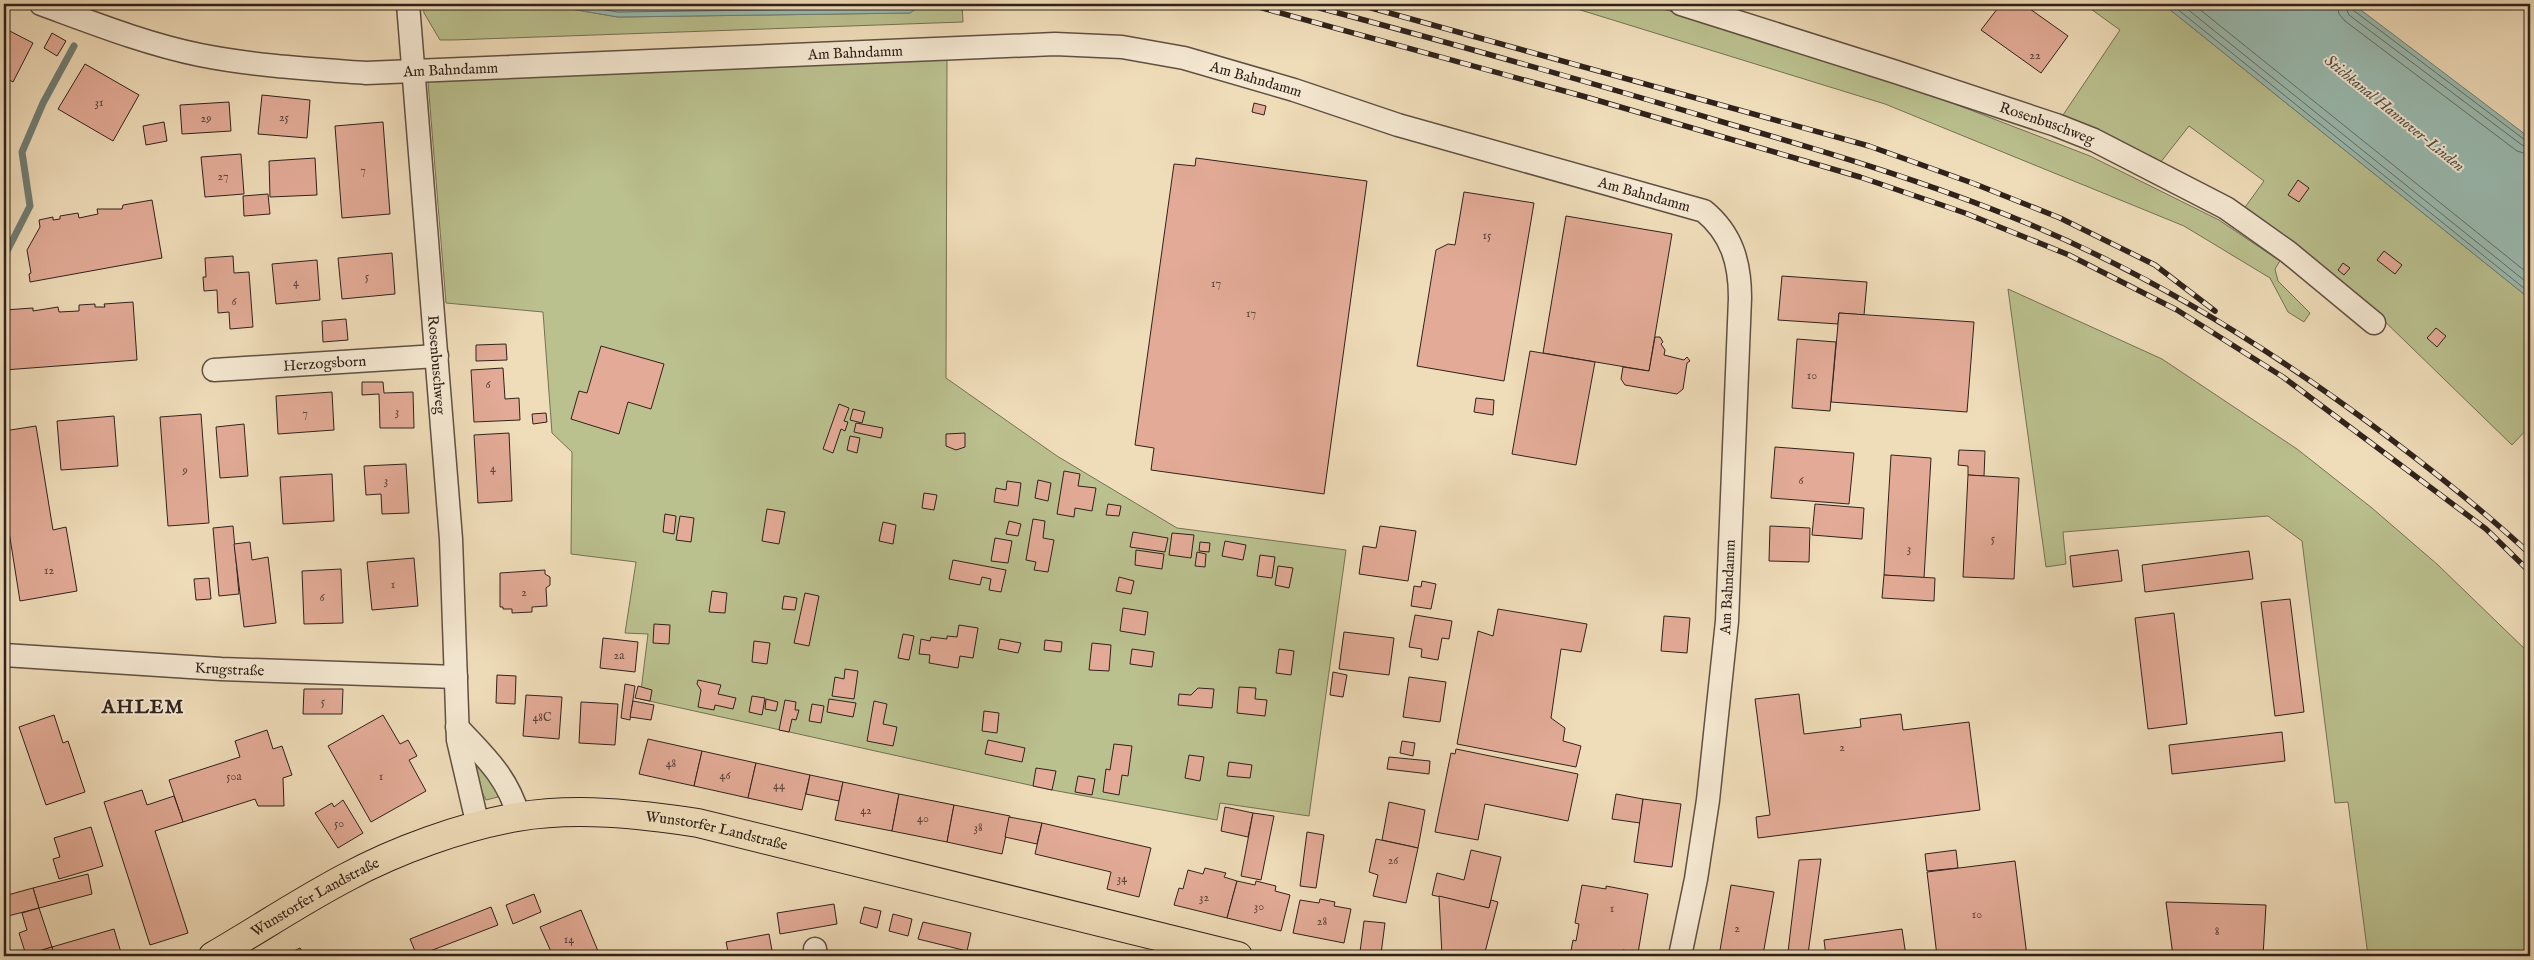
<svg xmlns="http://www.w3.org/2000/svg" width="2534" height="960" viewBox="0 0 2534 960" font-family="'IM FELL English',serif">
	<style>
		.green { fill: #bac08e; stroke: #757154 }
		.water { fill: #9abbb1; stroke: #707e75 }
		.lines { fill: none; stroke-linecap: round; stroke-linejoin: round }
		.shore { stroke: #656e66; stroke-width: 1 }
		.stream { stroke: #707e75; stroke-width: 7 }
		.building { fill: #e3ab97; stroke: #30221b }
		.street-casing { stroke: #605042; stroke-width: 25 }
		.primary-casing { stroke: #30221b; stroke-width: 30 }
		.street { stroke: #f5e8d2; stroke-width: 22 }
		.primary { stroke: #efdcb9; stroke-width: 28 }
		.rail-casing { stroke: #30221b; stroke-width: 5.5 }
		.rail { stroke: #f5e8d2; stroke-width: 4; stroke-dasharray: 11; stroke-linecap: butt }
		.labels { text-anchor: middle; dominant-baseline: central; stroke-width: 4; stroke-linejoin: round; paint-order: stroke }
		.number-label { font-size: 12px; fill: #5d443a }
		.street-label { font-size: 15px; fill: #30221b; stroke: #f5e8d2 }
		.water-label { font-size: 16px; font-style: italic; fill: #505048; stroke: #f5e8d2 }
		.district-label { font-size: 20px; font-weight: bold; letter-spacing: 1px; fill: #30221b; stroke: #f5e8d2 }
	</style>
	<rect width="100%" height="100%" fill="#efdcb9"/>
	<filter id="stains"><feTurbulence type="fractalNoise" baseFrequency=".004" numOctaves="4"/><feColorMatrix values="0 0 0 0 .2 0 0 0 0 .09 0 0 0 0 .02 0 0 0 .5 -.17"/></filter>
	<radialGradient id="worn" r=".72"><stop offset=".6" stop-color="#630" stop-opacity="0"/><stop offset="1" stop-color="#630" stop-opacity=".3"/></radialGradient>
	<g class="green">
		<path d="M423,4h119l76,13 292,-4 12,-9h40l1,18 -510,18h-13l-16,-27z"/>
		<path d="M1561,4h87l273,87 169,65 129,64 61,41 -5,8 3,12 32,32 -6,9 -16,-10 -18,-34 -86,-52 -299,-122z"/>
		<path d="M2084,4h79l367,295v127l-18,19 -138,-134 -131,-101 21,-29 -75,-55 -29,37 -99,-45 59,-88z"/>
		<path d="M947,58l-1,320 111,78 120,72 169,22 -37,266 -89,-13 -3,17 -165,-30 -412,-91 8,-65 -23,-1 11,-71 -65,-8 1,-102 -20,-19 -9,-121 -97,-9 -18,-221 18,-6z"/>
		<path d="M2008,289l154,70 135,90 75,59 66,57 92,89v297l-41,5h-121l-20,-154 -13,1 -33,-262 -34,-25 -205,16 3,32 -20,3z"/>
		<path d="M468,747l30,40v10l-12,3 -7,-14z"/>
	</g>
	<g class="water">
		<path d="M542,4h381l-13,9 -292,4z"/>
		<path d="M2163,4h190l177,134v161z"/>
	</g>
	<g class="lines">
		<g class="shore">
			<path d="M565,4l53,8 290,-4 7,-4"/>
			<path d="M605,4l14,2 151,-2"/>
			<path d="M2171,4l359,289"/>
			<path d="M2181,4l349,281"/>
			<path d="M2193,4l337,271"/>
			<path d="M2337,4l2,10 6,7 172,130 13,4"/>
			<path d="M2344,4l5,11 173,130 8,3"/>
			<path d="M2350,4l3,6 172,130 5,1"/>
		</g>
		<path class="stream" d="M4,257l26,-51 -8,-54 21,-49 31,-57"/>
	</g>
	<g class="building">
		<path d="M2001,4h22l45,32 -27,37 -60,-43z"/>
		<path d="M4,28l29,15 -20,39 -9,-5z"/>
		<path d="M52,33l14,8 -9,15 -13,-8z"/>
		<path d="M85,64l54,31 -26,46 -55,-32z"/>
		<path d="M262,95l48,5 -3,38 -49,-4z"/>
		<path d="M229,102l2,29 -49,3 -2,-29z"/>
		<path d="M1254,103l12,3 -2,9 -12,-3z"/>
		<path d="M164,122l3,19 -21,4 -3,-19z"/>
		<path d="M383,122l7,92 -48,4 -7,-92z"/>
		<path d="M241,154l3,40 -39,3 -4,-40z"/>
		<path d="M315,158l2,37 -47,2 -1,-36z"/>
		<path d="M1196,158l171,23 -43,313 -173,-24 3,-22 -19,-3 39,-281 21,2z"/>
		<path d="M2298,180l11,8 -10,14 -11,-7z"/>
		<path d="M1464,192l70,11 -30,178 -87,-15 19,-116 12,-6 7,1z"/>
		<path d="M268,194l2,20 -26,2 -1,-20z"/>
		<path d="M152,200l10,58 -132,24 -1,-8 2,-1 -4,-23 13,-23 -1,-7 14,-3v3l7,-1v-3l18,-3 1,5 19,-4 -1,-5h25l1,-4z"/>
		<path d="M1566,216l106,18 -23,137 -106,-18z"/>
		<path d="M2384,251l18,14 -7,9 -18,-14z"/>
		<path d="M392,253l3,41 -53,5 -4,-41z"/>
		<path d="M233,256l1,17 15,-1 4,55 -23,2 -1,-17 -11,1 -1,-23 -13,1 -1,-14h3l-1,-19z"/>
		<path d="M317,260l3,40 -44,4 -4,-40z"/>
		<path d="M2343,263l7,5 -6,7 -6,-5z"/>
		<path d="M1782,276l85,6 -3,33 -25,-2 -1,11 -60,-4z"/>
		<path d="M133,302l4,58 -133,10v-60l29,-2v3l25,-4 1,5 20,-1v-6l16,-1v3h10l-1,-3z"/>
		<path d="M1839,313l135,9 -7,90 -136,-10z"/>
		<path d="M346,319l2,21 -25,2 -1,-21z"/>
		<path d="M2436,328l10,8 -9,11 -10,-9z"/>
		<path d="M1655,337h5l3,5 -2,2 4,6 -1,5 20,5 3,-3 3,4 -3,2 -4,26 -6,5 -52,-9 -4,-6 2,-12 26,4z"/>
		<path d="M1797,339l39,3 -6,69 -38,-3z"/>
		<path d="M506,344l1,16 -31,1v-16z"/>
		<path d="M601,346l63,18 -13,45 -23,-7 -9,32 -48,-15 8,-28 8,2z"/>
		<path d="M1530,351l65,11 -19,103 -64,-11z"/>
		<path d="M503,368l2,31 14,-1 1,22 -46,2 -3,-52z"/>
		<path d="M362,382h21l1,11 29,-1 1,36h-34l-1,-34 -17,1z"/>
		<path d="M332,392l2,38 -56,4 -2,-38z"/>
		<path d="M1476,398l18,2 -1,15 -19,-3z"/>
		<path d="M839,404l10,4 -5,13 4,1 -3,9 -4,-2 -8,24 -10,-4z"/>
		<path d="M853,409l12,3 -3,11 -12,-3z"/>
		<path d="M546,413l1,9 -14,2 -1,-10z"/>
		<path d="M201,414l8,109 -41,3 -8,-109z"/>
		<path d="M114,416l4,50 -57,4 -4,-49z"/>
		<path d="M856,423l27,5 -2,10 -27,-6z"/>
		<path d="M244,424l4,52 -28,2 -4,-51z"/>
		<path d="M36,426l17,104 13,-3 11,64 -57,10 -16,-101v-69z"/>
		<path d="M509,433l3,68 -34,2 -4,-68z"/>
		<path d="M965,433v14l-9,3 -10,-4v-12z"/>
		<path d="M850,436l10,2 -3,15 -10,-3z"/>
		<path d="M1775,447l79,6 -5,51 -78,-6z"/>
		<path d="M1959,450l26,1 -1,25 -16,-1v-9l-10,-1z"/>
		<path d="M1891,455l40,3 -7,120 -40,-3z"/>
		<path d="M406,464l3,49 -27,1 -1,-20 -15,1 -2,-29z"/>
		<path d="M1064,471l16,3 -2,12 18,2 -4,23 -17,-3 -1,9 -17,-3z"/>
		<path d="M332,474l2,47 -51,3 -3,-47z"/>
		<path d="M1968,475l51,3 -5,101 -51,-2z"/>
		<path d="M1038,480l13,3 -3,18 -13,-3z"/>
		<path d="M1007,481l14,2 -3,23 -24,-4 2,-14 10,2z"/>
		<path d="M924,493l13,2 -3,15 -12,-2z"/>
		<path d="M1108,504l13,2 -2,10 -13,-1z"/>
		<path d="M1815,504l49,4 -2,31 -50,-4z"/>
		<path d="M767,509l18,3 -6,32 -17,-3z"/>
		<path d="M665,514l11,2 -2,18 -11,-2z"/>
		<path d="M680,516l14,2 -3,24 -15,-2z"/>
		<path d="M1033,519l12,2 -2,17 11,2 -6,32 -14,-2 2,-8 -10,-2z"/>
		<path d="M1009,521l12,3 -3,12 -12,-2z"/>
		<path d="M883,522l13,3 -3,19 -14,-3z"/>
		<path d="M233,526l6,68 -20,2 -6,-68z"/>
		<path d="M1380,526l36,5 -8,50 -49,-7 4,-28 13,2z"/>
		<path d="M1770,526l40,2 -1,34 -40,-1z"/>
		<path d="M1133,532l35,6 -3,14 -35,-5z"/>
		<path d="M1172,533l22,2 -3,23 -22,-3z"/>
		<path d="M995,538l17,3 -4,22 -17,-2z"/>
		<path d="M1225,541l21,4 -3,15 -21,-4z"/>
		<path d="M250,542l2,18 16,-3 8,66 -32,4 -10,-83z"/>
		<path d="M1200,542l10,1 -1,9 -10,-1z"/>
		<path d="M1136,550l28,4 -2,15 -27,-4z"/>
		<path d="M2118,550l4,31 -49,6 -3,-31z"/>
		<path d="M2249,551l4,28 -108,13 -3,-27z"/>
		<path d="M1197,552l9,2 -1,13 -10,-1z"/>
		<path d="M1260,555l15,2 -3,21 -15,-2z"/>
		<path d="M414,558l4,48 -46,4 -5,-48z"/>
		<path d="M953,560l53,10 -5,22 -12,-2 2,-11 -9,-2 -2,8 -31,-6z"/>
		<path d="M1278,566l15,2 -4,20 -14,-3z"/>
		<path d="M341,569l2,54 -39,1 -2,-53z"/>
		<path d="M545,570v4l5,3v8l-4,3 1,18 -15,1v5l-20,1v-4h-9v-2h-3v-34z"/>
		<path d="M1884,575l51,3 -1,23 -52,-3z"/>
		<path d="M1119,577l15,4 -3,13 -15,-3z"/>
		<path d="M209,578l2,21 -15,1 -2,-21z"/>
		<path d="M1422,581l14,3 -5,25 -20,-3 3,-20 7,1z"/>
		<path d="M4,586h2l1,42h-3z"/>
		<path d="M712,591l15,2 -2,20 -16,-1z"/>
		<path d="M805,593l14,3 -10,50 -15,-3z"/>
		<path d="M784,596l13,2 -2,12 -13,-1z"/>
		<path d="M2290,599l14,113 -29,4 -14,-114z"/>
		<path d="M1123,608l25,4 -3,23 -25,-4z"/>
		<path d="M1498,609l89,15 -6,28 -20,-3 -10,69 14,10 -2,13 18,5 -5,21 -119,-23 21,-113 15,5z"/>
		<path d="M2174,613l13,111 -39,5 -13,-111z"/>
		<path d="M1415,615l37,6 -3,18 -7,-1 -4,22 -17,-3 1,-8 -13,-2z"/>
		<path d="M1664,616l26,2 -3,35 -26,-2z"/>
		<path d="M654,624l16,1 -1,19 -16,-1z"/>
		<path d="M959,625l19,3 -5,30 -13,-2 -2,12 -29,-5 1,-8 -11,-1 2,-15 9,2 1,-4 16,2v-3l10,1z"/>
		<path d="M1344,632l50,6 -5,37 -50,-6z"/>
		<path d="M903,634l11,2 -5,24 -11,-2z"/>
		<path d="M603,638l35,4 -3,30 -35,-4z"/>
		<path d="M1000,639l21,4 -3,10 -20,-4z"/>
		<path d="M1045,640l17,2 -1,10 -17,-2z"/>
		<path d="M754,641l16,2 -3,21 -15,-2z"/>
		<path d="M1092,643l19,2 -2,26 -20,-1z"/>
		<path d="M1132,649l22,3 -2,15 -22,-3z"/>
		<path d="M1279,649l15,2 -3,24 -15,-2z"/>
		<path d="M845,669l13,2 -4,28 -22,-3 3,-19 9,2z"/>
		<path d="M1333,672l14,3 -4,22 -13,-2z"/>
		<path d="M497,675l19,1 -1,28 -19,-1z"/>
		<path d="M1409,677l37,5 -6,40 -37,-5z"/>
		<path d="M698,680l23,5 -3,9 18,4 -3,11 -18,-4 -1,5 -16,-3 3,-17 -4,-6z"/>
		<path d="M625,684l10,2 -5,34 -9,-2z"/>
		<path d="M638,686l14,4 -2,11 -15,-3z"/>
		<path d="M1239,687l17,1 -1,11 12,1 -2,16 -28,-3z"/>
		<path d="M1198,688l16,1 -2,19 -34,-3 1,-11 12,1z"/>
		<path d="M304,689h39l-1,25h-39z"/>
		<path d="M1799,694l5,40 57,-7 -1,-8 41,-5 2,16 66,-8 11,88 -222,28 -2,-21 14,-2 -15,-116z"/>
		<path d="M526,695l36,2 -3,42 -36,-3z"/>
		<path d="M752,696l13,2 -3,17 -13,-3z"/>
		<path d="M766,699l12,3 -2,9 -11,-2z"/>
		<path d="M829,699l27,4 -3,14 -26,-5z"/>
		<path d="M785,700l11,2 -1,8h4l-3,10 -4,-1 -3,13 -10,-2z"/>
		<path d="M633,701l21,4 -3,15 -21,-3z"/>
		<path d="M874,701l13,3 -4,20 14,3 -4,19 -26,-5z"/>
		<path d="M581,702l37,2 -3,41 -36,-2z"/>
		<path d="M812,704l12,2 -3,17 -12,-2z"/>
		<path d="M984,711l15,2 -2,20 -15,-2z"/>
		<path d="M54,715l9,28 5,-2 17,51 -39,13 -27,-78z"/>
		<path d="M383,715l17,29 8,-4 9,16 -8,4 17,31 -55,31 -43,-76z"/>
		<path d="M267,730l6,19 9,-3 10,29 -9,3 1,28h-26l-3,-7 -72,23 -14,-42 71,-23 -5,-16z"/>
		<path d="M2282,732l3,29 -113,13 -3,-29z"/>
		<path d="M648,739l54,12 -8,35 -55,-12z"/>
		<path d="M988,740l37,8 -3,14 -37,-8z"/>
		<path d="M1402,741l13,2 -2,13 -13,-3z"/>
		<path d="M1114,744l18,2 -4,30 -6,-1 -3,20 -16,-3 3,-23 4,1z"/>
		<path d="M1456,749l122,25 -10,47 -83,-17 -7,36 -43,-8 16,-79 4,1z"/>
		<path d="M702,751l54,12 -8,35 -54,-12z"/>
		<path d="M1189,755l15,2 -4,24 -15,-3z"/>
		<path d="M1389,757l41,4 -1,13 -42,-5z"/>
		<path d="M1229,762l23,3 -2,13 -23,-2z"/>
		<path d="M756,763l54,12 -8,35 -54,-12z"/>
		<path d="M1036,768l20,3 -4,19 -19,-4z"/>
		<path d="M810,775l33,7 -4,19 -33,-7z"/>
		<path d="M1078,776l17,3 -3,16 -17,-3z"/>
		<path d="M843,782l56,12 -7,37 -57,-11z"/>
		<path d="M142,790l5,15 27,-9 9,26 -28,9 33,102 -38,12 -46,-143z"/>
		<path d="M899,794l55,11 -7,37 -55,-11z"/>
		<path d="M1616,794l27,5 -3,24 -28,-4z"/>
		<path d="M1643,799l38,5 -9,63 -38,-5z"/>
		<path d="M343,800l20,33 -25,15 -23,-35 17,-10 2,4z"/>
		<path d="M1389,802l36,8 -7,38 -36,-8z"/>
		<path d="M954,805l56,11 -8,38 -55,-12z"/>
		<path d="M1225,807l28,6 -5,24 -27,-6z"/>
		<path d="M1253,813l21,3 -13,64 -20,-4z"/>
		<path d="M1009,817l33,6 -5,21 -32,-7z"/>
		<path d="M1042,823l109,25 -12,49 -32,-8 4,-17 -76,-18z"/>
		<path d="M91,827l12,39 -44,13 -6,-20 7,-2 -6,-19z"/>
		<path d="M1307,832l17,3 -8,53 -16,-2z"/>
		<path d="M1376,839l42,9 -12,55 -33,-7 5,-21 -9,-3z"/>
		<path d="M1471,850l30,7 -12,51 -57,-13 5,-22 27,7z"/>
		<path d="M1956,850l2,18 -31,3 -2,-17z"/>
		<path d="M1821,859l-13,95 -20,-2 11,-92z"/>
		<path d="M2015,861l12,95h-90l-10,-84z"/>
		<path d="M1205,868l21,5 -2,4 13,4 -10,37 -53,-13 5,-17 4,1 5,-19 15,4z"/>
		<path d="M88,874l4,20 -53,14 -6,-20z"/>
		<path d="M1237,881l18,4 1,-4 20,5 -1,5 15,4 -9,36 -54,-13z"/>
		<path d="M1582,885l24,4v-3l42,8 -10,59 -15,-3 -2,6h-51l3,-16 3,1 3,-17 -4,-1z"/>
		<path d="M1731,885l43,7 -11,63 8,1h-52z"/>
		<path d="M33,888l6,20 -35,9v-21z"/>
		<path d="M534,894l7,18 -28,12 -7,-19z"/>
		<path d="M1439,896l50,12 2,-8 7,2 -14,54h-42z"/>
		<path d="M1320,899l15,3 -1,4 17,3 -7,34 -51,-10 7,-33 19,3z"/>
		<path d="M2166,902l100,3 -3,51h-90z"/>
		<path d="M834,904l3,20 -57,10 -3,-21z"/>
		<path d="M491,907l7,18 -81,31 -7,-17z"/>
		<path d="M864,907l17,4 -4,17 -17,-5z"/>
		<path d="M39,908l13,39 -26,8 -7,-22 8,-3 -5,-17z"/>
		<path d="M581,910l19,46h-47l-13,-29z"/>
		<path d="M893,914l19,5 -4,17 -19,-5z"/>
		<path d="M1364,921l21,2 -4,31 -21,-2z"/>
		<path d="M923,922l48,11 -4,18 -49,-12z"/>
		<path d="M114,929l8,27h-68l-2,-9z"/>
		<path d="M1902,929l4,27h-80l-2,-16z"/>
		<path d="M769,934l4,22h-44l-3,-14z"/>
		<path d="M52,947l2,9h-33l5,-1z"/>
		<path d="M300,948l5,8h-21z"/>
	</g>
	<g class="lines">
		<g class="street-casing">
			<g id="street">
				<path id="s1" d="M41,4c52,19 105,40 159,51 55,11 111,14 166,18l689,-29 67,3 62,11 110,32 104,35 306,86c28,23 36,52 36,87l-13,323 -19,179 -12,79 -16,77"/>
				<path id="s2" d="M408,4l43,535 7,201 20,86"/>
				<path id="s3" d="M1681,4l215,68 160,53 38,15 132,68 62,44 86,71"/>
				<path id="s4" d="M214,370l223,-14"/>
				<path id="s5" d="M4,655l217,14 235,8"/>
				<path d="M457,727c28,30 50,49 62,90"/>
				<path d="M815,949l1,7"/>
			</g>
		</g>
		<g class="primary-casing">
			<g id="primary">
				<path id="s6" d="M213,956c45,-26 88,-55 134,-79 50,-27 114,-50 170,-60 59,-10 122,-3 181,6l540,133"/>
			</g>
		</g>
		<use href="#street" class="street"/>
		<use href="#primary" class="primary"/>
		<g class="rail-casing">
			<g id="rail">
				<path d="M1248,4l338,93 274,80 105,36 104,42 108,55 106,67 203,152 44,43"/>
				<path d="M1305,4c141,38 282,77 421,119 101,29 201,59 298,99 131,54 251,130 364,215 49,37 97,75 142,117"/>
				<path d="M1357,4l512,142 106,38 85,34 95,47 60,46"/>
			</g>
		</g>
		<use href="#rail" class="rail"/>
	</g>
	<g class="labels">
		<g class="number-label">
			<text x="2035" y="55">22</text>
			<text x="99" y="102">31</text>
			<text x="284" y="117">25</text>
			<text x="206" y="118">29</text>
			<text x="363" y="170">7</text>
			<text x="223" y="176">27</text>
			<text x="1487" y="235">15</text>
			<text x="367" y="276">5</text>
			<text x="296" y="282">4</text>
			<text x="1216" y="283">17</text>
			<text x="234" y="301">6</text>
			<text x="1251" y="313">17</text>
			<text x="1812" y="375">10</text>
			<text x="488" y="384">6</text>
			<text x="397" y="411">3</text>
			<text x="305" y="413">7</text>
			<text x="493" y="468">4</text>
			<text x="185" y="470">9</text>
			<text x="386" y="480">3</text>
			<text x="1801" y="480">6</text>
			<text x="1993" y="538">5</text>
			<text x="1909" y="548">3</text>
			<text x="49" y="570">12</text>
			<text x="393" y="584">1</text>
			<text x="524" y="592">2</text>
			<text x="322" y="597">6</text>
			<text x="619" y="655">2a</text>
			<text x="323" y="701">5</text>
			<text x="542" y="717">48C</text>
			<text x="1842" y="747">2</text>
			<text x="671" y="763">48</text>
			<text x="725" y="775">46</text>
			<text x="234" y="776">50a</text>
			<text x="381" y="776">1</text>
			<text x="779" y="785">44</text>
			<text x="866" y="810">42</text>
			<text x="923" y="818">40</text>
			<text x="339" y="823">50</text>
			<text x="978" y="827">38</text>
			<text x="1393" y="860">26</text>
			<text x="1122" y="878">34</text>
			<text x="1204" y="897">32</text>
			<text x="1259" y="906">30</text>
			<text x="1612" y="908">1</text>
			<text x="1977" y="914">10</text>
			<text x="1322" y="921">28</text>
			<text x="1737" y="928">2</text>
			<text x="2217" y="931">8</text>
			<text x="569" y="939">14</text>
		</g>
		<g class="street-label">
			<text stroke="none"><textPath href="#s1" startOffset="824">Am Bahndamm</textPath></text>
			<text stroke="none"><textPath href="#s1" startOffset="419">Am Bahndamm</textPath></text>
			<text stroke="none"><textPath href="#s1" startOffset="1229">Am Bahndamm</textPath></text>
			<text stroke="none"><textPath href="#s3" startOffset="385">Rosenbuschweg</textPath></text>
			<text stroke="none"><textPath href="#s1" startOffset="1634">Am Bahndamm</textPath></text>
			<text stroke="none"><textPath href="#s4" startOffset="111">Herzogsborn</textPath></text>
			<text stroke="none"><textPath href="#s2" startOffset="362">Rosenbuschweg</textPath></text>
			<text transform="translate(1728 587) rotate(-87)">Am Bahndamm</text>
			<text stroke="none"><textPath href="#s5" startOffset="226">Krugstraße</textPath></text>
			<text stroke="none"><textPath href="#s6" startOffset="538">Wunstorfer Landstraße</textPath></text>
			<text stroke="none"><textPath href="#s6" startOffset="118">Wunstorfer Landstraße</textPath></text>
		</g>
		<g class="water-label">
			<text transform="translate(2394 114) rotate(39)">Stichkanal Hannover-Linden</text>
		</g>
		<g class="district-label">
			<text x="143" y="707">AHLEM</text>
		</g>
	</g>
	<rect width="2534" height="960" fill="none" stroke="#efdcb9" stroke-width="20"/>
	<rect x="5" y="5" width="2524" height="950" fill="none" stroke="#30221b" stroke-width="2.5"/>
	<rect x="10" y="10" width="2514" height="940" fill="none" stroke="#30221b"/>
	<rect width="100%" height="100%" filter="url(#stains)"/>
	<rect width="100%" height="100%" fill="url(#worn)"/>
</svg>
